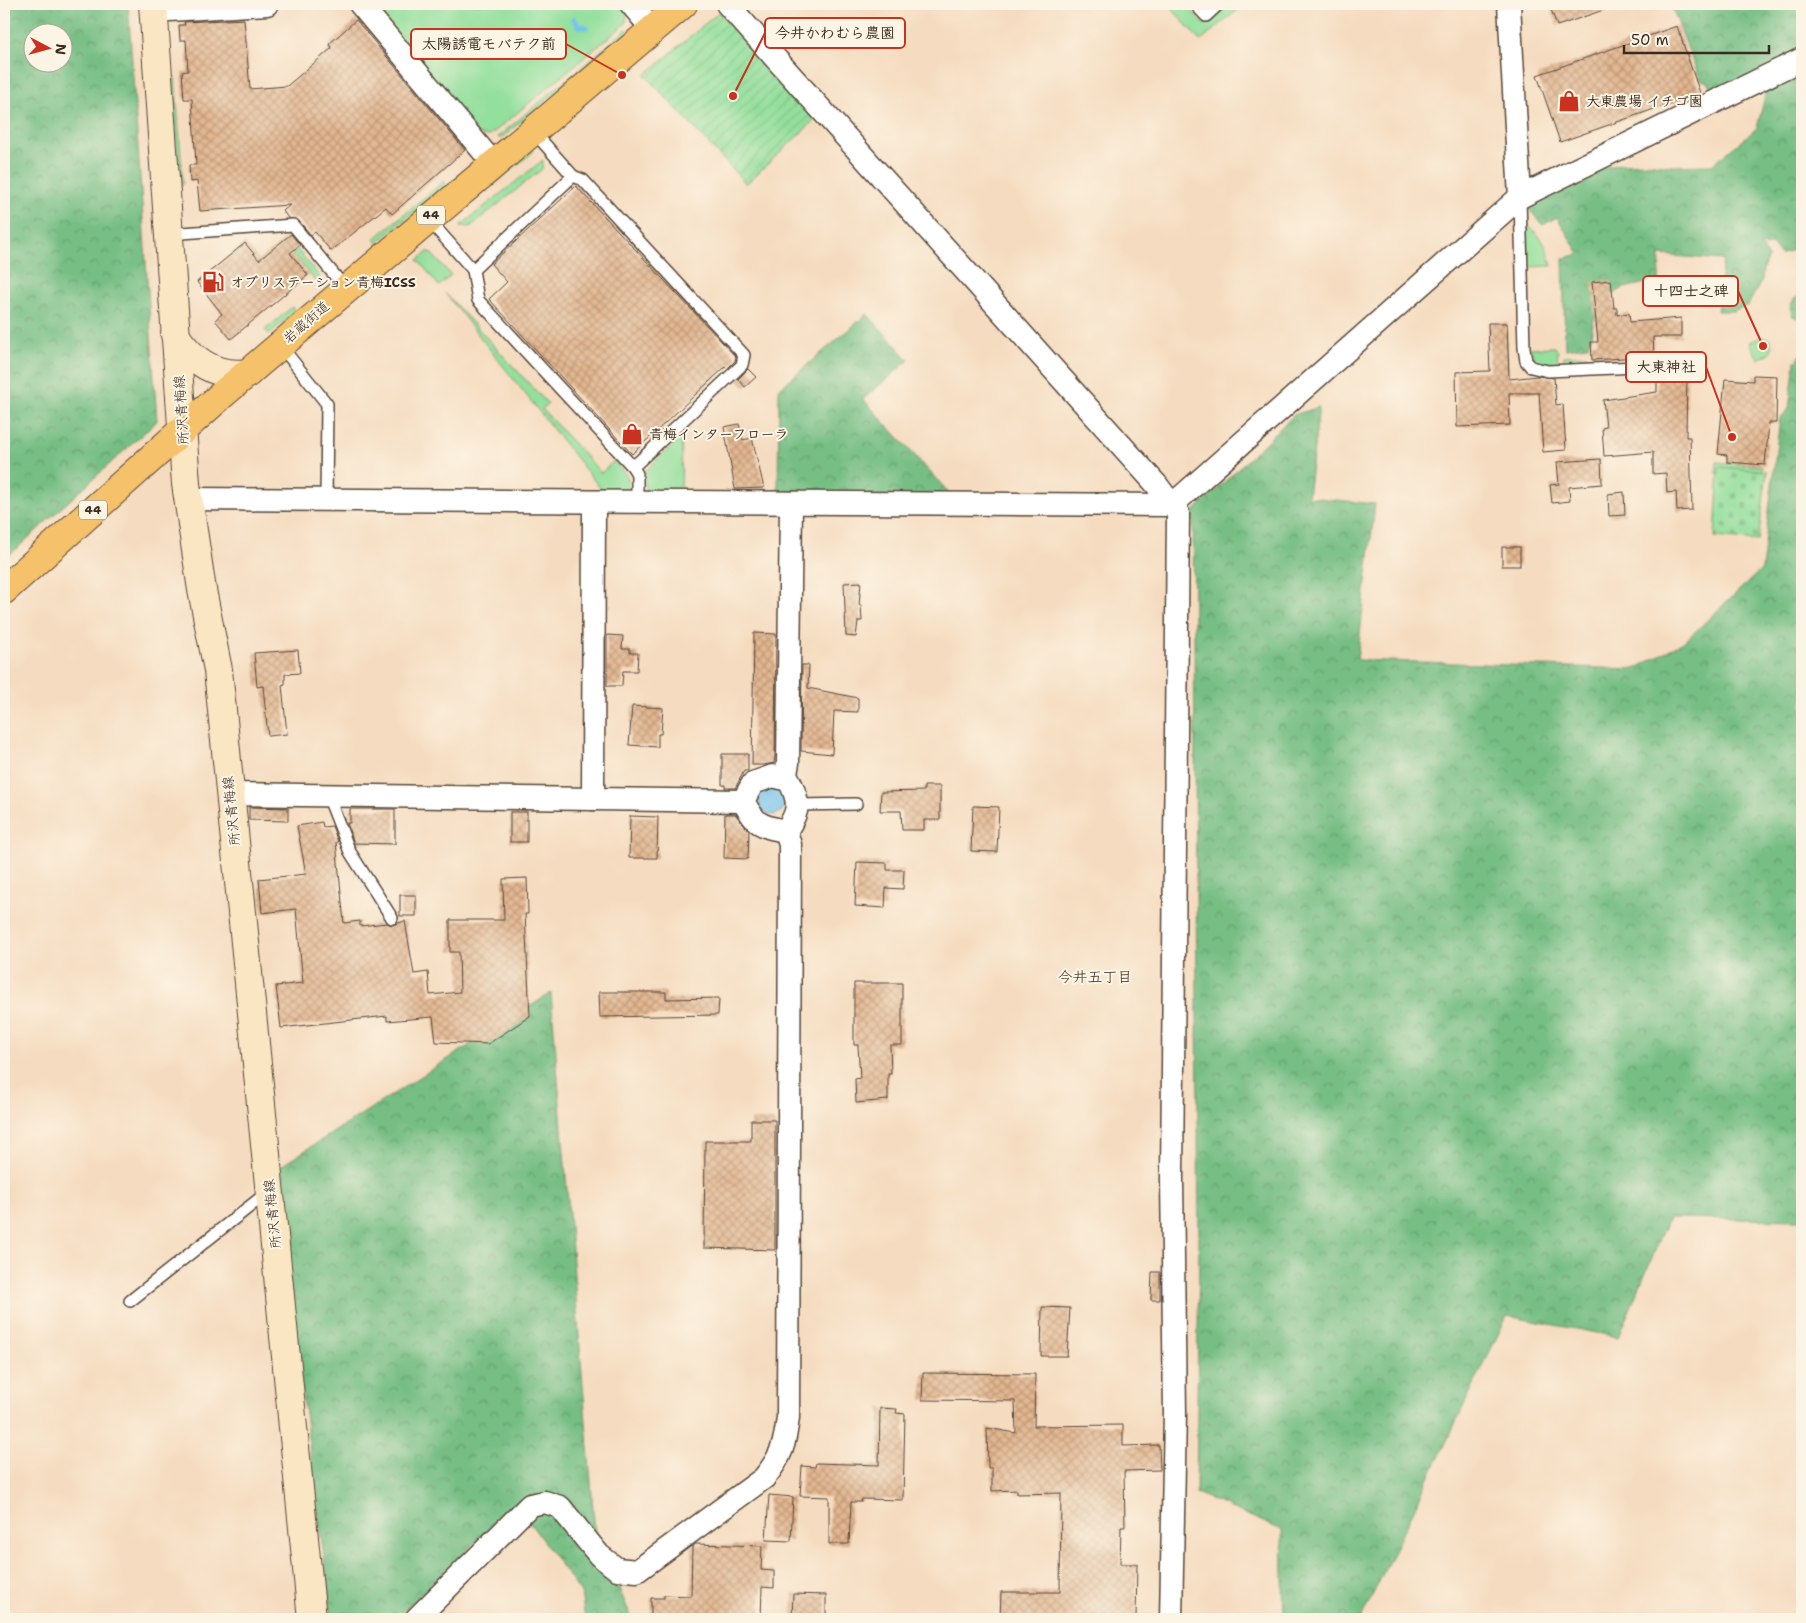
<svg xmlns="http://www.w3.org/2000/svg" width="1806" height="1623" viewBox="0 0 1806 1623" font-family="'Shantell Sans','Klee One',sans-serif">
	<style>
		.grass { fill: #93df9c; stroke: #67845d }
		.forest { fill: url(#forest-crowns); stroke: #587451; fill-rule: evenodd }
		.cemetery { fill: url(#cemetery-stones); stroke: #67845d }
		.garden { fill: url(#garden-furrows); stroke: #67845d }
		.water { fill: #72c2ed; stroke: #567686 }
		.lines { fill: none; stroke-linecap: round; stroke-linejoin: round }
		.stream { stroke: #72c2ed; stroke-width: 5.5 }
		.building { fill: url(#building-cross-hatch) }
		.lane-casing { stroke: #574536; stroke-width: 14 }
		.street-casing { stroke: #574536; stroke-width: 25 }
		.secondary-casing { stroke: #574536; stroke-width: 30 }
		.primary-casing { stroke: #574536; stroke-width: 30 }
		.lane { stroke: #fff; stroke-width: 11 }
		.street { stroke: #fff; stroke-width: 22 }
		.secondary { stroke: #fbe6c4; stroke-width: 28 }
		.primary { stroke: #f5c16b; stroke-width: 28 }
		.labels { text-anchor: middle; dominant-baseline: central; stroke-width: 4; stroke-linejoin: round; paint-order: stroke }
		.shield { fill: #fcf5e5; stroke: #75675a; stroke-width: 1 }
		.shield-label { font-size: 12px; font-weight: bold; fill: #3b2a1e }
		.poi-label { font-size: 14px; font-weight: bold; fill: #3b2a1e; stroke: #fcf5e5; text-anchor: start }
		.street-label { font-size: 14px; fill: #3b2a1e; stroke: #fcf5e5 }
		.neighbourhood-label { font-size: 15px; fill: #3b2a1e; stroke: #fcf5e5 }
		.leader { fill: none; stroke: #c8321e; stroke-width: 2 }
		.callout-dot { fill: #c8321e; stroke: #fcf5e5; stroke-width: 2 }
		.callout { fill: #fcf5e5; stroke: #c8321e; stroke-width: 2 }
		.callout-label { font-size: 15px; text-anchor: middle; font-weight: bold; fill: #3b2a1e }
	</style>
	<defs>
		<pattern id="forest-crowns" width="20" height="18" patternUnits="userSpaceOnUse" patternTransform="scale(1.25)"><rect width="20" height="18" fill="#76be84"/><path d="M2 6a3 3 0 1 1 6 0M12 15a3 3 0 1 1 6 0" fill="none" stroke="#629b6b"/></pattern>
		<pattern id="cemetery-stones" width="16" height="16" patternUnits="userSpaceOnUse" patternTransform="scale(1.25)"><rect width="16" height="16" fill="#93df9c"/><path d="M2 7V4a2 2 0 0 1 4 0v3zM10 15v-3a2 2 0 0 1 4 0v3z" fill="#80c086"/></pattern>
		<pattern id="garden-furrows" width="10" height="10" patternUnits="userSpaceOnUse" patternTransform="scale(1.25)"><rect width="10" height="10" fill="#93df9c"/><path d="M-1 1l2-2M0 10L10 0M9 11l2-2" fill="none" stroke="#80c086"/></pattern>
		<pattern id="building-cross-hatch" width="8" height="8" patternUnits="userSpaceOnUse" patternTransform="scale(1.25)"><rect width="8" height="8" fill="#e3b791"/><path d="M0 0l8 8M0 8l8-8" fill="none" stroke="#b99576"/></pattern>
	</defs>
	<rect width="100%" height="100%" fill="#fcf5e5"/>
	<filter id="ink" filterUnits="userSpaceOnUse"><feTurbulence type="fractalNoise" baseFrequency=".02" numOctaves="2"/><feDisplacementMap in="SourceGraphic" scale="10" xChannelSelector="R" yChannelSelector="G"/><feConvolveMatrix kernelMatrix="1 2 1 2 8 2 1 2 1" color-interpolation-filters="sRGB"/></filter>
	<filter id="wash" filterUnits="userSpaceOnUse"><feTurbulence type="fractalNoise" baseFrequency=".0096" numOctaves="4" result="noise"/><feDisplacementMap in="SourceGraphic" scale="20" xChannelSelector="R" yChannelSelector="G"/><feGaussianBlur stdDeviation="1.12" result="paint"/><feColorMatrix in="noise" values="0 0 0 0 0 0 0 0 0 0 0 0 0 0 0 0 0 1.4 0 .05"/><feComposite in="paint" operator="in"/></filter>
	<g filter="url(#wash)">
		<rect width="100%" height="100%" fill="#f5dcc0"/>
		<g class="grass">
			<path d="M370,4h251l6,8 -1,11 -137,113 -10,-1z"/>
			<path d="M1168,4h17l20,21 23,-21h17l-45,37z"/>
			<path d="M627,29l2,3 -129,107 -2,-2z"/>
			<path d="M171,78h4l8,106 -4,1z"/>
			<path d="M531,148l3,3 -79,66 -3,-3z"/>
			<path d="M543,160l-1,9 -72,58 -10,-1z"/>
			<path d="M444,181l3,3 -70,59 -3,-4z"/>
			<path d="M1525,225c16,7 23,24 27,41l-25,1z"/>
			<path d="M295,247l25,30 -5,4 -26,-32z"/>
			<path d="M429,251l22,24 -12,11 -21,-26z"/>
			<path d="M445,293l103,111 -6,5 59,64 13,-12 14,16v15l-24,1z"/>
			<path d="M292,307l4,4 -27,23 -4,-4z"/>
			<path d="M1762,337l8,2 2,9 -2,5 -12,6 -8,-17z"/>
			<path d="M1555,347l3,5 -1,12 -18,-1 -4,-3 -5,-12z"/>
			<path d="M1587,355l1,7 -24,1v-7z"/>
			<path d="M682,436l-1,58h-36v-23z"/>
			<path d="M1717,462l45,4v5l-43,-4v6h-3z"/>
		</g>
		<g class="forest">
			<path d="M9,4h119l29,417 -153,139v-550zM32,32h30v30h-30z"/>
			<path d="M1671,4h131v46l-89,45 -4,-12 -8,-3 -9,-20z"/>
			<path d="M1802,68v162l-11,2 1,18 -12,5 -7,-10 -13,1 9,11 -6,11 -1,12 -14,25 -15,6h-16l6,-51 -63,-5 -1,25 -35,8 -21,11 -10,23 -2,16 -4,8 -22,3 -2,-90 16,-5 -22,-37 -14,8 -19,-21 66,-33 30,-7 26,-1 26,3 40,-1 45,-37 11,-44z"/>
			<path d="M1802,294v22l-4,3 -6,-4 -2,-8 4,-8z"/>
			<path d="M867,314l42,46 -46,39 90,98 -175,-2 1,-106z"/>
			<path d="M1802,354v866l-133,-2 -51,119 -111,-21 -146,303h-77l-2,-89 -86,-37 3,-246 -6,-735 101,-97 25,-8 -11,90 67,7 -18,156 278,9 50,-28 77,-72 18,-151 9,-9 6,-48z"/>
			<path d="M551,993l44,539 37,87h-47l-4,-26 -65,-89 -121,115h-63l-59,-448z"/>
			<path d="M1714,1615l28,4h-141l1,-3z"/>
		</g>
		<path class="cemetery" d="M1719,467l48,4 -9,70 -43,-4z"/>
		<path class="garden" d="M719,12l100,104 -73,68 -101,-109z"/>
		<circle class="water" cx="772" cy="801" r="14"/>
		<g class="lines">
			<g class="stream">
				<path d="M574,19l5,7 7,1"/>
				<path d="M541,47l6,7"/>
			</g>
		</g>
		<g id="blocks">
			<g class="building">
				<path d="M1549,4h66v2l-58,20z"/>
				<path d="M244,19l6,70 37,-3 45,-38 -3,-4 27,-24 109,130 -73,64 -6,-7 -55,44 -16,-19 -4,3 -13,-15 -10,-2 -5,-7 7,-6 -90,6 -3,-30 -7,1 -1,-17h7l-4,-66h-8l-2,-27 6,-1 -2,-31h-6l-1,-15h6l-1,-3z"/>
				<path d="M1677,26l23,67 -140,49 -23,-67z"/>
				<path d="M576,186l160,171 -1,4 -8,8 -2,-2 -93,87 -143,-155 18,-17 -16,-18z"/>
				<path d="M291,234l9,11 -10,8 18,22 -77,64 -16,-19 7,-6 -25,-32 48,-39 14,17z"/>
				<path d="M1611,280l3,28h3v7l12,-2 1,9 51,-4v19h-28l1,19 -62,4 -1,-18h7l-6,-60z"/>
				<path d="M1488,323h19l2,56 29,-3 16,2 2,27 7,-1 3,46 -23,2 -4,-59h-30l1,32 -53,2 -1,-55 34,-1z"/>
				<path d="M748,369l8,8 -11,10 -7,-8z"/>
				<path d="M1687,372l-1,65h4l2,73 -15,1 -1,-19 -9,1 -1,-20 -13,1v-22l-49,4 -2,-28 4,-1 -3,-27 54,-8v-18z"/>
				<path d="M1753,375l24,1 -1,47h-7l-4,42 -38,-3v-7l-9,-1 7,-75 28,2z"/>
				<path d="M739,424l4,16 9,-2 12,50 -29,1 -11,-62z"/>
				<path d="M1601,459l1,25 -33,3 1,14 -18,2 -2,-18 9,-1 -2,-22z"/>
				<path d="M1624,492l1,23 -16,1 -1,-22z"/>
				<rect x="1502" y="547" width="18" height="19"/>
				<path d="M861,582l-2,23h2l1,16h-4l-2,16 -10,-1 -2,-53z"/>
				<path d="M754,633l22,1 -1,122 -1,7 -10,2h-12z"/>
				<path d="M607,635l16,1 -1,13h8v4h8l-1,18h-14l-1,15h-15z"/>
				<path d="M298,650l2,23 -15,1v10l-3,1 5,49 -19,2 -5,-50 -6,1 -3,-34z"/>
				<path d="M802,665h7l-1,23 50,10v14l-24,-1 -2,43 -31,-3z"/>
				<path d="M632,706l31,2 -2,26h-3v13l-29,-2z"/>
				<path d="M722,754h26v17h-4l-9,17h-10v-3h-3z"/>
				<path d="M924,786h16v34h-16v10h-22l-1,-19h-21l1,-19 43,-1z"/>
				<path d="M973,806l26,1 -2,45 -26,-1z"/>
				<path d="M249,807l39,1v13l-39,-1z"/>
				<path d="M350,809h45v35l-41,-1 -7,-20h3z"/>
				<rect x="510" y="812" width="17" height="30"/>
				<path d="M725,814h10l14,17 -1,28 -24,-1z"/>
				<path d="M630,816l28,1 -1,41h-28z"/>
				<path d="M322,822l1,5 9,-1 6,16h-2l8,81 16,-2v5l27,-3 5,2 13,-4 9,53 14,-2 2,23 30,-3 -1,-40h-9v-32h54l-1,-41 24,-1 1,36h-3l5,102 -42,28 -52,-2 -3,-25 -46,4v-5l-106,12 -5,-42 27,-3 -7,-74 -34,4 -3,-34 47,-5 -9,-48z"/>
				<path d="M857,862l30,1v7h17l-1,19 -17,-1 -1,20 -30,-2z"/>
				<rect x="400" y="895" width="16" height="21"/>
				<path d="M854,983h48v62h-12l1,29h-3v26l-32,3 -1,-24 5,-1 -2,-33h-4z"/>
				<path d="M599,992h67v7l53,-1 -1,17 -118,2z"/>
				<path d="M751,1120h24v130l-71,-2 1,-107h46z"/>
				<path d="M1152,1272h8v28h-9z"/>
				<path d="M1042,1307l28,1 -3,48h-26z"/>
				<path d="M923,1373l112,1 -1,52 89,-1v21l36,-1 1,25 -36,1 1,56h-4l-1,37h17l-1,55h-136l1,-27h59l1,-99 -44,1v-4l-25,1v-23h-4l-1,-40 29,5 -1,-32 -93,-1z"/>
				<path d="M880,1408l17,1 -1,4 9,1 -2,86 -41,-1 -1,3h-10l-2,42h-20v-47l-29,-1 2,-30 13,1 1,-4 63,2z"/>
				<path d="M769,1495l24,2 -2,44 -25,-1z"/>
				<path d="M696,1544l66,2 -1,24 13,1v17l-12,-1 -1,32h-110v-21h13v-3l27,1 1,-49z"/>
				<path d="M793,1594l33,1v24h-34z"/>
			</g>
		</g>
	</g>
	<g filter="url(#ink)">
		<use href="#blocks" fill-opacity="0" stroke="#574536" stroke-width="1"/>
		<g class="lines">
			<g class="lane-casing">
				<g id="lane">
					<path d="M1195,4l11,12 13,-12"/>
					<path d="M533,131l40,45 10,4 161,175 -2,10 -109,102"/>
					<path d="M1520,198l4,150 2,13 5,6 17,4 134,-6"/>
					<path d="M429,220l44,50 5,30 155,167 4,7v28"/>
					<path d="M168,234l125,-9 53,64"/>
					<path d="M473,270l100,-94"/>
					<path d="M280,345l47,59 -1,96"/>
					<path d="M328,796l22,56 42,66"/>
					<path d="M797,805l59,-1"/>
					<path d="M130,1301l138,-109"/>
				</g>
			</g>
			<g class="street-casing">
				<g id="street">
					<path d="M360,4l133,159"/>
					<path d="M631,4l22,26"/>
					<path d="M727,4l429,480 22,29 -6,666 3,234 -4,206"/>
					<path d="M1509,4l11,193"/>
					<path d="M153,11l114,-7"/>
					<path d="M189,499l983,6 348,-308 282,-138"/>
					<path d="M773,776l16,4c11,22 11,30 -3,51 -26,-5 -30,-6 -43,-30l10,-18z"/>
					<path d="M785,779l3,-16 3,-260"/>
					<path d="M229,794l514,7"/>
					<path d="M593,799l1,-297"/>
					<path d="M416,1619l114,-114 15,-3 15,5 39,48 18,14 20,2 127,-93c18,-22 21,-34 24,-61l2,-572 -4,-14"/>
				</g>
			</g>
			<g class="secondary-casing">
				<g id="secondary">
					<path d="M153,4l33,480 16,106 16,80 94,949"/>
					<path d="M175,335c17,26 41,43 73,38"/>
				</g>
			</g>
			<g class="primary-casing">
				<path id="primary" d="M4,590l220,-197 459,-389"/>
			</g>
			<use href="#lane" class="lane"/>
			<use href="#street" class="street"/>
			<use href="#secondary" class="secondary"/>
			<use href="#primary" class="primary"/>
		</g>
	</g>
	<defs>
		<g id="shop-bare" transform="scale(1.725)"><path d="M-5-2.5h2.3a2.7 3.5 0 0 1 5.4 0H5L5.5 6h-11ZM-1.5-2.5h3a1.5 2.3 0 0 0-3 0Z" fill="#c8321e" stroke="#fcf5e5" stroke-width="2.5" paint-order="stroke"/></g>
		<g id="fuel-bare" transform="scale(1.725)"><path d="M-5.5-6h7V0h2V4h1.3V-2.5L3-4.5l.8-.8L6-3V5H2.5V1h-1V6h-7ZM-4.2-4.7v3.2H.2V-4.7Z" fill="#c8321e" stroke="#fcf5e5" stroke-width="2.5" paint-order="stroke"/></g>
	</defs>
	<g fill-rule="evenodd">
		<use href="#shop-bare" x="1569" y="101"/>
		<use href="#fuel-bare" x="213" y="282"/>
		<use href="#shop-bare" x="632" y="434"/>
	</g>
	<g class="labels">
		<g class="shield">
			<rect x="417" y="205.5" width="28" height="19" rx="4"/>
			<rect x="79" y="500.5" width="28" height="19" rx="4"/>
		</g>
		<g class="shield-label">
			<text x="431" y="215">44</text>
			<text x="93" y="510">44</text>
		</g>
		<g class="poi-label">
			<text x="1586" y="101">大東農場 イチゴ園</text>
			<text x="230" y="282">オブリステーション青梅ICSS</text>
			<text x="649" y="434">青梅インターフローラ</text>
		</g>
		<g class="street-label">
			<text transform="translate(306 322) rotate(-41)">岩蔵街道</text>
			<text transform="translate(181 410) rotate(-94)">所沢青梅線</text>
			<text transform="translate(231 811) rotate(-96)">所沢青梅線</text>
			<text transform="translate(272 1214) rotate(-96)">所沢青梅線</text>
		</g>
		<g class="neighbourhood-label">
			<text x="1095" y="977">今井五丁目</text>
		</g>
	</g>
	<path class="leader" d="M733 96L765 33M622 75L566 44M1763 346L1738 291M1732 437L1706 367"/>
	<g class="callout-dot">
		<circle cx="733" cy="96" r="5"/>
		<circle cx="622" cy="75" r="5"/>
		<circle cx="1763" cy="346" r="5"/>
		<circle cx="1732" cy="437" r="5"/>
	</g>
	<g class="callout">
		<rect x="765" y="18" width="140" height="30" rx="5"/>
		<rect x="411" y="29" width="155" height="30" rx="5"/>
		<rect x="1643" y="276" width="95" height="30" rx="5"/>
		<rect x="1626" y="352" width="80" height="30" rx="5"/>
	</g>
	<g class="callout-label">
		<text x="835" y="38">今井かわむら農園</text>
		<text x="489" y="49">太陽誘電モバテク前</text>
		<text x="1691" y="296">十四士之碑</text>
		<text x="1666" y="372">大東神社</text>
	</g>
	<rect width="1806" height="1623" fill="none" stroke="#fcf5e5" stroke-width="20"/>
	<g transform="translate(48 48) rotate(96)"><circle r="24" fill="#fcf5e5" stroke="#afa495"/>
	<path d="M0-4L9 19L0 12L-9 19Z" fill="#c8321e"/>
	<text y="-8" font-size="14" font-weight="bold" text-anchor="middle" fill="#3b2a1e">N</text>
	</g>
	<path d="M1624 45v8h145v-8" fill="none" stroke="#3b2a1e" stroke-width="2.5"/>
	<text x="1631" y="45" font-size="15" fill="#3b2a1e" stroke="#fcf5e5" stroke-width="4" paint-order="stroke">50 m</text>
</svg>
